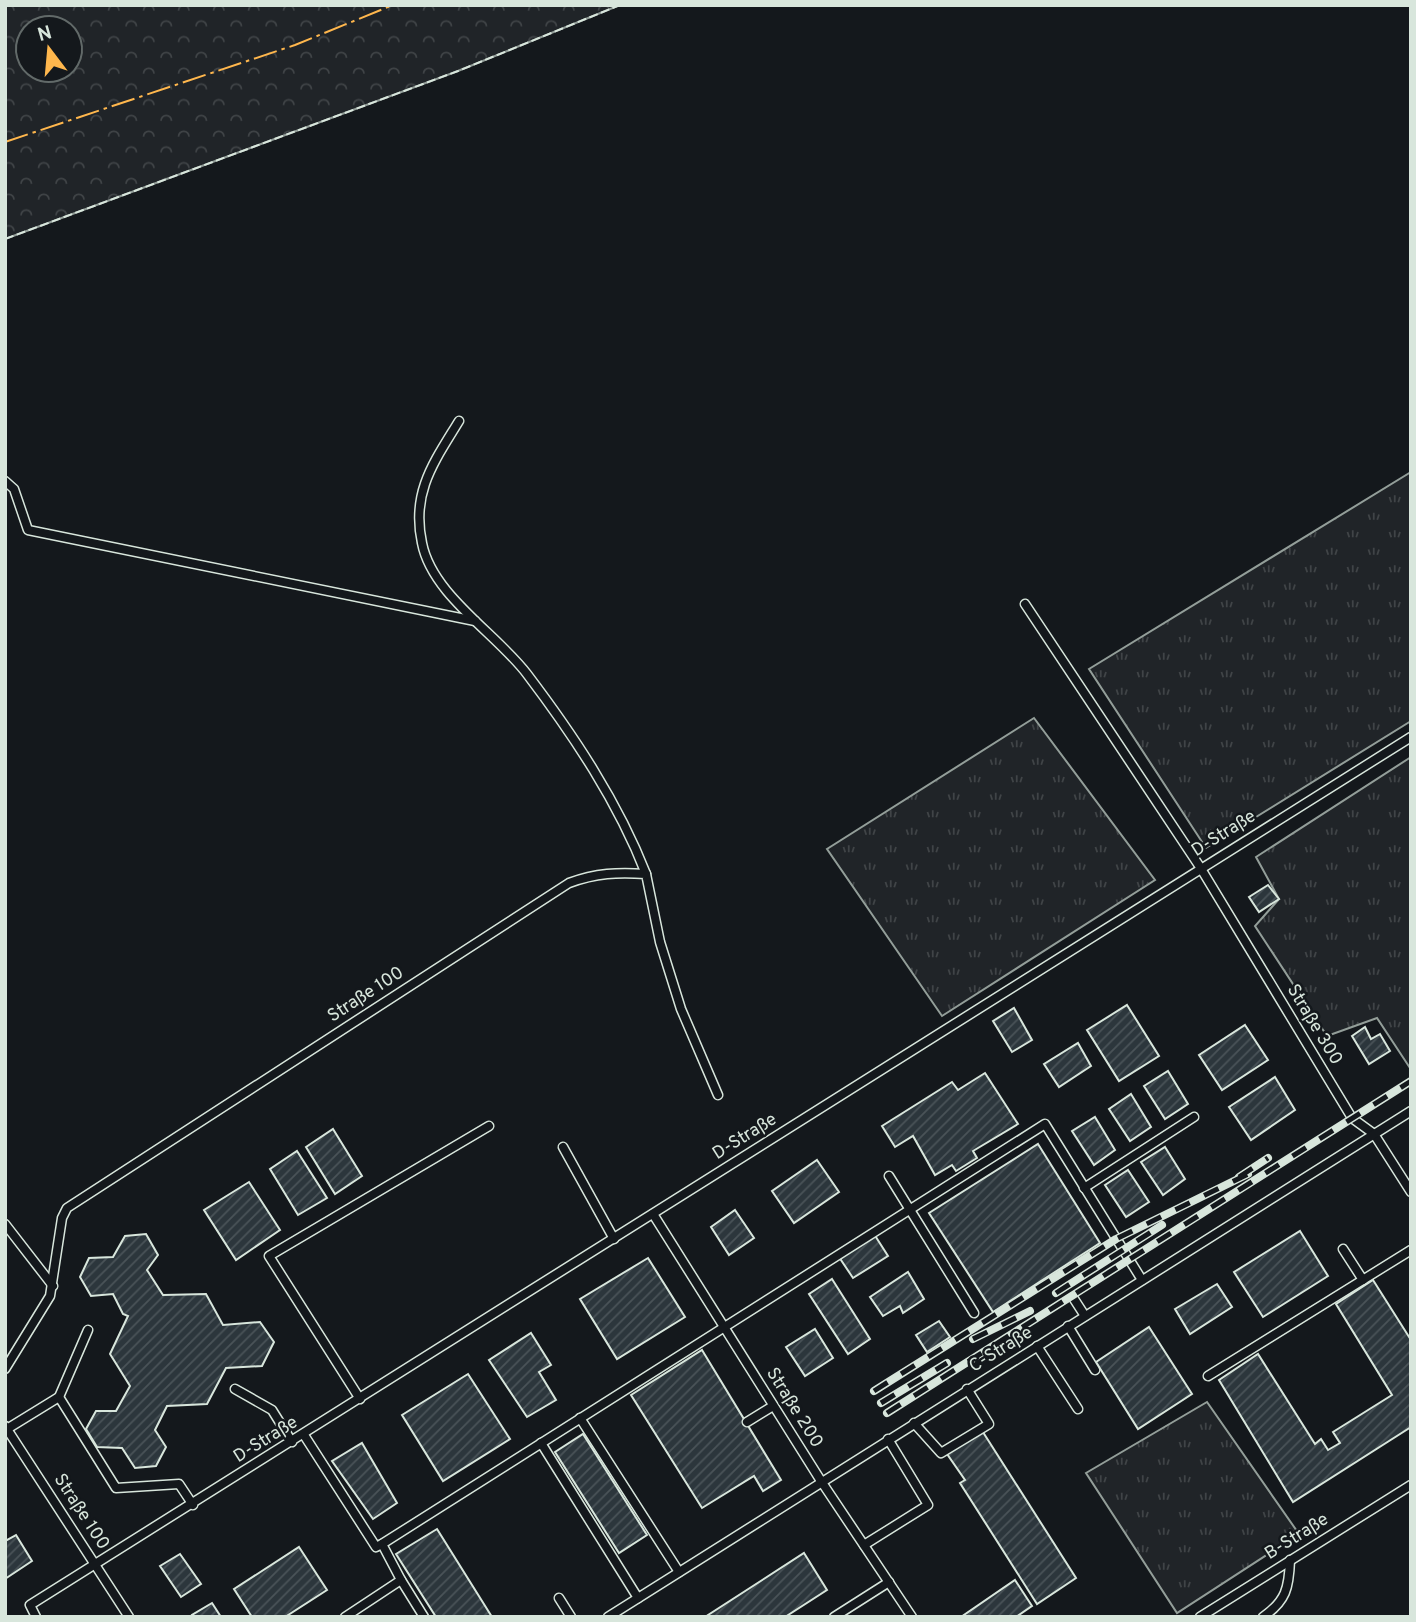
<svg xmlns="http://www.w3.org/2000/svg" width="1416" height="1622" viewBox="0 0 1416 1622" font-family="Overpass,sans-serif">
	<style>
		.grass { fill: url(#grass-tufts); stroke: #939e99; stroke-width: 2 }
		.forest { fill: url(#forest-crowns); stroke: #939e99; stroke-width: 2; fill-rule: evenodd }
		.building { fill: url(#building-hatch); stroke: #d8e6dc; stroke-width: 2 }
		.lines { fill: none; stroke-linecap: round; stroke-linejoin: round }
		.service-casing { stroke: #d8e6dc; stroke-width: 11 }
		.service { stroke: #14181c; stroke-width: 8 }
		.rail-casing { stroke: #d8e6dc; stroke-width: 8 }
		.rail { stroke: #14181c; stroke-width: 5; stroke-dasharray: 16; stroke-linecap: butt }
		.fence { stroke: #d8e6dc; stroke-width: 2; stroke-dasharray: 9 3.5; stroke-linecap: butt }
		.power { stroke: #ffb74d; stroke-width: 2; stroke-dasharray: 24 5 3.5 5; stroke-linecap: butt }
		.labels { text-anchor: middle; dominant-baseline: central; stroke-width: 5; stroke-linejoin: round; paint-order: stroke }
		.street-label { font-size: 18px; fill: #d8e6dc; stroke: #14181c }
	</style>
	<defs>
		<pattern id="grass-tufts" width="24" height="20" patternUnits="userSpaceOnUse" patternTransform="scale(1.75)"><rect width="24" height="20" fill="#202428"/><path d="M3 7l-1-3M5 7V3M7 7l1-3M15 17l-1-3M17 17v-4M19 17l1-3" fill="none" stroke="#404447"/></pattern>
		<pattern id="forest-crowns" width="20" height="18" patternUnits="userSpaceOnUse" patternTransform="scale(1.75)"><rect width="20" height="18" fill="#202428"/><path d="M2 6a3 3 0 1 1 6 0M12 15a3 3 0 1 1 6 0" fill="none" stroke="#404447"/></pattern>
		<pattern id="building-hatch" width="6" height="6" patternUnits="userSpaceOnUse" patternTransform="scale(1.75)"><rect width="6" height="6" fill="#2c363c"/><path d="M-1 1l2-2M0 6l6-6M5 7l2-2" fill="none" stroke="#4a5358"/></pattern>
	</defs>
	<rect width="100%" height="100%" fill="#14181c"/>
	<g class="grass">
		<path d="M1411,472v249l-205,127 -117,-179z"/>
		<path d="M1034,718l121,162 -213,136 -115,-167z"/>
		<path d="M1411,757v310l-1,1 -33,-50 -50,18 -72,-110 24,-27 -23,-42z"/>
		<path d="M1207,1402l92,132 -122,79 -91,-140z"/>
	</g>
	<path class="forest" d="M5,5h615l-162,66 -453,168zM28,28h42v42h-42z"/>
	<g class="building">
		<path d="M1268,885l11,14 -20,13 -10,-15z"/>
		<path d="M1127,1005l32,51 -40,25 -32,-51z"/>
		<path d="M1014,1008l18,32 -20,12 -19,-31z"/>
		<path d="M1245,1025l23,35 -46,30 -23,-35z"/>
		<path d="M1365,1027l6,12 9,-5 10,17 -21,13 -17,-28z"/>
		<path d="M1078,1043l13,23 -32,21 -15,-23z"/>
		<path d="M1168,1071l20,33 -23,15 -21,-33z"/>
		<path d="M985,1073l33,51 -45,27 4,7 -21,13 -4,-6 -17,10 -22,-39 -18,11 -13,-21 70,-44 6,8z"/>
		<path d="M1275,1077l20,33 -44,30 -22,-33z"/>
		<path d="M1131,1094l20,33 -21,14 -21,-32z"/>
		<path d="M1095,1117l20,33 -21,15 -22,-34z"/>
		<path d="M333,1129l29,47 -27,18 -29,-47z"/>
		<path d="M1038,1144l62,99 -107,69 -64,-99z"/>
		<path d="M1165,1147l20,32 -22,16 -22,-33z"/>
		<path d="M297,1151l30,47 -29,17 -28,-46z"/>
		<path d="M817,1160l22,32 -45,31 -22,-32z"/>
		<path d="M1128,1170l21,32 -23,15 -21,-32z"/>
		<path d="M249,1182l31,48 -44,30 -32,-50z"/>
		<path d="M735,1210l19,28 -25,17 -18,-28z"/>
		<path d="M1300,1231l28,45 -65,41 -29,-45z"/>
		<path d="M146,1234l12,21 -11,15 16,25 43,-1 17,31 37,-3 14,20 -12,24 -36,2 -19,36 -40,2 -12,24 11,17 -10,19 -21,2 -13,-20 -25,-1 -11,-18 10,-18h20l14,-25 -20,-32 18,-38 -5,-2 -10,-20 -22,2 -11,-19 9,-19 24,-1 12,-21z"/>
		<path d="M874,1234l14,22 -35,22 -14,-21z"/>
		<path d="M648,1258l37,59 -68,42 -37,-60z"/>
		<path d="M908,1272l16,27 -21,14 -3,-7 -17,10 -13,-19z"/>
		<path d="M832,1279l38,60 -22,15 -39,-60z"/>
		<path d="M1373,1280l38,60v87l-118,75 -74,-122 39,-26 57,90 6,-5 7,11 12,-7 -7,-11 59,-37 -56,-91z"/>
		<path d="M1217,1284l15,23 -42,27 -15,-25z"/>
		<path d="M939,1321l11,16 -23,15 -11,-17z"/>
		<path d="M1149,1327l43,67 -54,35 -42,-67z"/>
		<path d="M815,1329l18,29 -28,18 -19,-29z"/>
		<path d="M531,1333l20,32 -12,7 17,28 -29,17 -38,-57z"/>
		<path d="M702,1350l79,130 -18,11 -9,-15 -52,32 -71,-113z"/>
		<path d="M468,1374l42,65 -67,42 -41,-66z"/>
		<path d="M981,1429l95,149 -39,26 -77,-121 5,-3 -20,-29z"/>
		<path d="M583,1434l64,101 -28,18 -64,-101z"/>
		<path d="M362,1443l35,60 -24,16 -41,-58z"/>
		<path d="M437,1529l55,88h-56l-40,-63z"/>
		<path d="M16,1535l16,26 -27,18v-38z"/>
		<path d="M299,1547l28,43 -42,27h-33l-18,-28z"/>
		<path d="M804,1553l23,37 -42,27h-80z"/>
		<path d="M180,1554l21,30 -20,13 -21,-31z"/>
		<path d="M1015,1580l17,26 -16,11h-55z"/>
		<path d="M212,1603l9,14h-28l-1,-2z"/>
	</g>
	<g class="lines">
		<g class="service-casing">
			<g id="service">
				<path d="M459,421c-25,41 -48,71 -37,122 10,52 75,91 105,131 47,62 91,128 119,200"/>
				<path d="M5,481l9,8 14,41 447,91"/>
				<path d="M1025,604l175,263 152,251 22,16 37,58"/>
				<path d="M563,1147l51,92"/>
				<path d="M889,1176l85,137"/>
				<path d="M1084,1188l110,-71"/>
				<path d="M653,1214l168,267 91,136"/>
				<path d="M5,1224l48,62"/>
				<path d="M1343,1249l20,31"/>
				<path d="M1074,1299l11,17"/>
				<path d="M1068,1326l27,44"/>
				<path d="M1037,1346l41,63"/>
				<path d="M5,1369l45,-73 12,-78 5,-10 502,-325c27,-10 49,-11 77,-9l14,68 21,67 37,86"/>
				<path d="M1208,1376l203,-126"/>
				<path d="M235,1389l37,21 20,32"/>
				<path d="M59,1397l57,91 63,-4 14,21"/>
				<path d="M360,1399l-91,-143 220,-130"/>
				<path d="M580,1418l99,154"/>
				<path d="M747,1422l26,-16"/>
				<path d="M914,1423l27,30 48,-29 -22,-35"/>
				<path d="M5,1426l124,191"/>
				<path d="M7,1429l52,-32 29,-67"/>
				<path d="M304,1435l72,112 6,-3"/>
				<path d="M541,1443l97,155"/>
				<path d="M864,1545l64,-40 -40,-66"/>
				<path d="M401,1580l23,37"/>
				<path d="M559,1598l12,19"/>
				<path d="M36,1617l-6,-12 1381,-868"/>
				<path d="M345,1617l56,-37 -19,-36 663,-420 97,156"/>
				<path d="M608,1617l803,-506"/>
				<path d="M834,1617l55,-35"/>
				<path d="M1200,1617l211,-132"/>
				<path d="M1263,1617c23,-16 26,-29 27,-57"/>
			</g>
		</g>
		<use href="#service" class="service"/>
		<g class="rail-casing">
			<g id="rail">
				<path d="M1239,1177l29,-19"/>
				<path d="M1056,1293l106,-68"/>
				<path d="M973,1339l57,-28"/>
				<path d="M874,1391l242,-152 132,-65"/>
				<path d="M881,1403l66,-40"/>
				<path d="M887,1413l524,-332"/>
			</g>
		</g>
		<use href="#rail" class="rail"/>
		<path class="fence" d="M5,239l453,-168 162,-66"/>
		<path class="power" d="M5,142l290,-97 98,-40"/>
	</g>
	<g class="labels">
		<g class="street-label">
			<text transform="translate(1224 834) rotate(-32)">D-Straße</text>
			<text transform="translate(366 995) rotate(-33)">Straße 100</text>
			<text transform="translate(1314 1025) rotate(59)">Straße 300</text>
			<text transform="translate(745 1137) rotate(-32)">D-Straße</text>
			<text transform="translate(1001 1350) rotate(-32)">C-Straße</text>
			<text transform="translate(794 1408) rotate(58)">Straße 200</text>
			<text transform="translate(266 1440) rotate(-32)">D-Straße</text>
			<text transform="translate(81 1512) rotate(57)">Straße 100</text>
			<text transform="translate(1297 1537) rotate(-32)">B-Straße</text>
		</g>
	</g>
	<rect width="1416" height="1622" fill="none" stroke="#d8e6dc" stroke-width="14"/>
	<g transform="translate(49 49) rotate(344)"><circle r="33" fill="#14181c" stroke="#626a69" stroke-width="2"/>
	<path d="M0-5L12 26L0 18L-12 26Z" fill="#ffb74d"/>
	<text y="-10" font-size="19" font-weight="bold" text-anchor="middle" fill="#d8e6dc">N</text>
	</g>
</svg>
